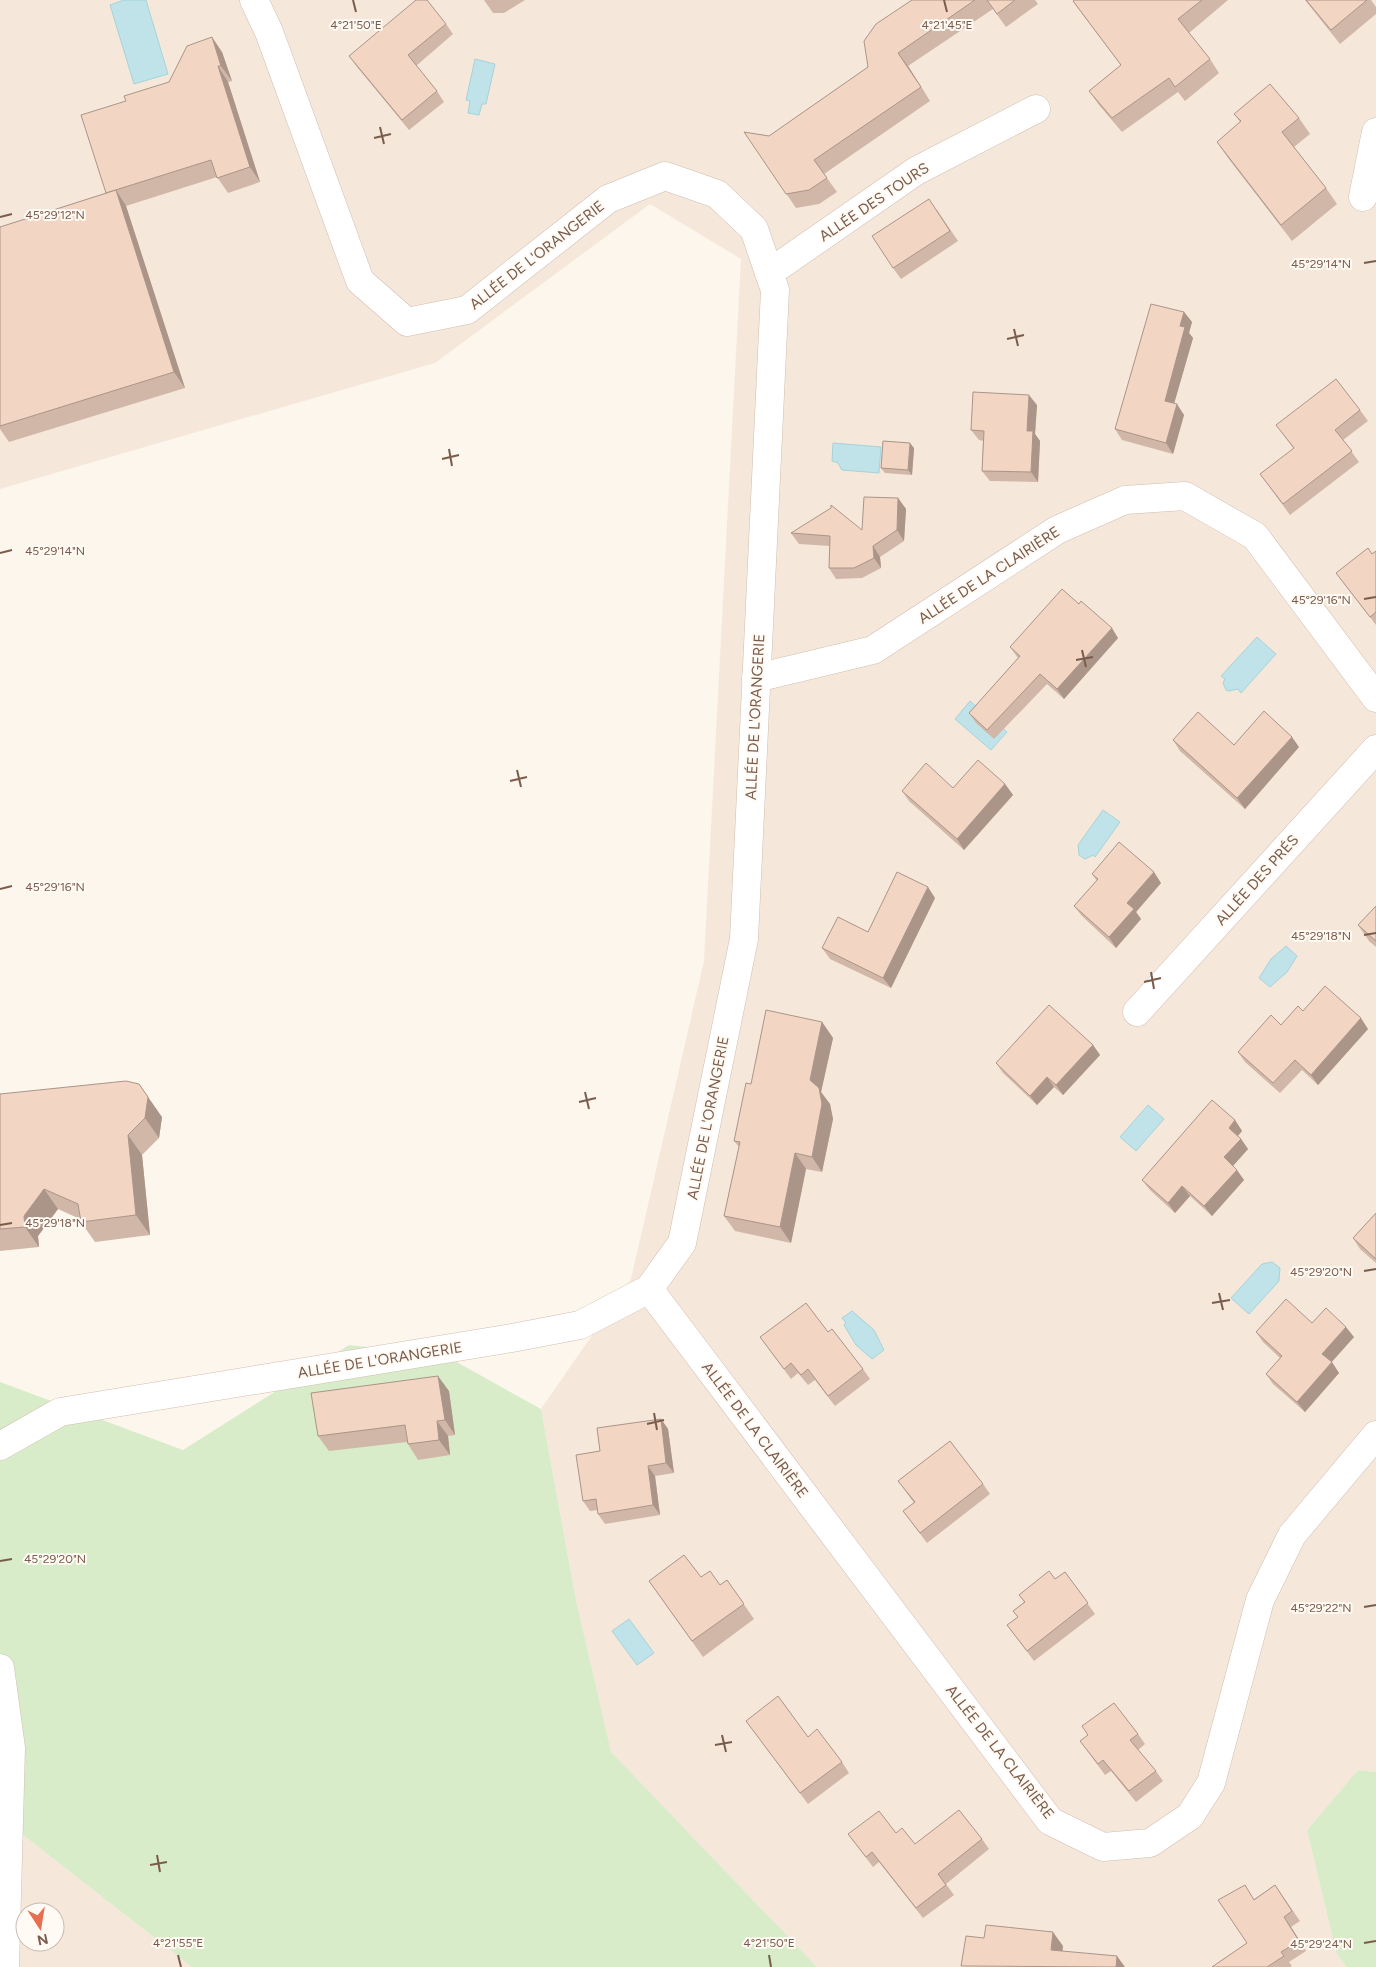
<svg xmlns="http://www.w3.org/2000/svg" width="1376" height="1967" viewBox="0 0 1376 1967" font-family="Figtree,sans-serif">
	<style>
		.residential { fill: #f5e8da; fill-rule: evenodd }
		.green { fill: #d8ecc9 }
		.water { fill: #bfe3e8; stroke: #a5d3da }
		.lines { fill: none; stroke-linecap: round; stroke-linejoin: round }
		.minor-casing { stroke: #d1beb0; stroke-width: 29 }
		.minor { stroke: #fff; stroke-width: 28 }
		.wall { fill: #d1b7a8 }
		.shaded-wall { fill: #aa9588 }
		.building { fill: #f3d5c3; stroke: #aa9588 }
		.ticks { fill: none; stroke: #7a5c4d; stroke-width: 2 }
		.labels { text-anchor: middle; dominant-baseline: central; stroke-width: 4; stroke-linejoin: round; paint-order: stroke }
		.street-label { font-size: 15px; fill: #7a5c4d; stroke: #fffaf3 }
		.ticks-label { font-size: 12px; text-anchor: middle; fill: #7a5c4d; stroke: #fffaf3; stroke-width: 4; stroke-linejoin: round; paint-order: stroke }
	</style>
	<rect width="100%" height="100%" fill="#fdf6ec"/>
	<g class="residential">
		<path d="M0,0h1376v1772l-18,-2 -51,60 29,122 10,15h-529l-206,-214 -35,-153 -35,-191 90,-130 73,-318 37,-702 -91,-55 -215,159 -435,126z"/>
		<path d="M0,1817l192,150h-192zM25,1912h30v30h-30z"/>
	</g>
	<g class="green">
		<path d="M349,1345l95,10 97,54 35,191 35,152 206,215h-625l-192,-150v-435l183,68z"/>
		<path d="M1358,1770l18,2v195h-30l-10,-15 -29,-122z"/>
	</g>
	<g class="water">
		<path d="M124,0h22l22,74 -34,10 -24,-79z"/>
		<path d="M475,59l20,5 -9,40h-4l-3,11 -11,-2 2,-12 -4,-1z"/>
		<path d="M833,443l48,4 -2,26 -37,-3 -4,-7 -6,-2z"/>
		<path d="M1257,637l19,17 -35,39 -3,-4 -9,2 -3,-1 -3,-7 2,-4 -4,-3z"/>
		<path d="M970,701l37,31 -16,18 -36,-31z"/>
		<path d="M1103,810l17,12 -25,35 -2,-2 -8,4 -6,-4 -1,-10z"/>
		<path d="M1286,946l11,10 -10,16 -17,15 -11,-9 12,-19z"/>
		<path d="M1148,1105l16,14 -28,32 -16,-14z"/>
		<path d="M1272,1262l8,6 -1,13 -30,33 -18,-16 31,-34z"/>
		<path d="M852,1311l22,19 10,20 -12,9 -16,-14 -12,-20 2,-2 -4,-5z"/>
		<path d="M629,1619l25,34 -17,12 -25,-34z"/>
	</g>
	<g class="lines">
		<g class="minor-casing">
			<g id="minor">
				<path d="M1363,197l13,-65"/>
				<path d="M769,273l147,-102 120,-62"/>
				<path d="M756,678l117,-28 184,-120 68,-30 60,-4 70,40 121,162"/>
				<path d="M1137,1012l239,-263"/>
				<path d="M649,1289l401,532 53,26 47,-4 40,-27 21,-33 49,-183 32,-65 84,-100"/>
				<path d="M0,1446l60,-34 452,-74 68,-13 69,-36 33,-46 62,-304 31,-649 -21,-61 -37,-35 -52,-18 -57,23 -141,111 -60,12 -47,-41 -91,-249 -15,-32"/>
				<path d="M0,1668l11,80 -6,219"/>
			</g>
		</g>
		<use href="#minor" class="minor"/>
	</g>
	<g class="wall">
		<path d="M484,0h41l-21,13h-11z"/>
		<path d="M912,0h123l3,4 -32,23 -13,-18 -85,57 22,35 -106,73 13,18 -18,12 -23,4 -52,-76 25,4 99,-69z"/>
		<path d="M1074,0h154l-39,33 21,26 9,14 -34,28 -7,-9 -56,40 -23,-27 -10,-14 32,-26 -38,-50 -10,-14z"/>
		<path d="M1305,0h66l5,7v7l-36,30z"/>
		<path d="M446,24l7,10 -37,32 21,25 7,11 -35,28 -52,-63 -8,-11z"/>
		<path d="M222,52l10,29 -4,1 32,100 -32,11 -11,-16 -91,29 59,182 -176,54 -9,-13v-202l106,-34 20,-92 43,-19z"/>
		<path d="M1234,114l65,4 11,16 -16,13 32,41 11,16 -45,37 -64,-83 -11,-16 23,-20z"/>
		<path d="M937,210l21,31 -57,38 -8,-11z"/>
		<path d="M1184,312l8,10 -3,11 4,5 -19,65 10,12 -11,39 -51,-14 -7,-11z"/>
		<path d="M1037,405l-2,29 5,7 -2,41 -48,-1 -8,-10 1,-30 -4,-1 -8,-10z"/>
		<path d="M1360,410l8,11 -25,19 16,22 -69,53 -30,-41 34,-25 -18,-24z"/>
		<path d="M914,448l-2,27 -27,-2 -4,-5z"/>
		<path d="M898,498l8,11 -2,32 -24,16 1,11 -19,10 -26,1 -7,-11 1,-22 -31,-2 -8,-11 71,-3z"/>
		<path d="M1376,551v74l-40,-52 36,-19z"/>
		<path d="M1118,638l-54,61 -17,-15 -53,55 -18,-16 -7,-10 49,-55 -8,-11z"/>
		<path d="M1173,740l61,5 65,2 -54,62 -65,-58z"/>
		<path d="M1005,784l8,11 -49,55 -55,-49 -7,-10z"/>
		<path d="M1092,874l69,9 -25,29 5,7 -25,29 -34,-32 -8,-10 23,-25z"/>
		<path d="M935,898l-44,90 -61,-29 -8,-11 46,-16z"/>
		<path d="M1376,906v41l-7,-6 -11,-16z"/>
		<path d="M1303,1011l65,18 -50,56 -16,-15 -22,23 -35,-31 -7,-10z"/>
		<path d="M822,1022l11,16 -12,54 9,12 3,15 -11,53 -16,-3 -15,74 -56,-12 -11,-15 15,-69 -5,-6 17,-57z"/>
		<path d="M1093,1045l7,10 -37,40 -9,-8 -17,18 -34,-32 -7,-10z"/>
		<path d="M0,1094l162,23 -3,21 -17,17 8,80 -55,7 -14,-20 -1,-3 -22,-10 -20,27 1,11 -39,4z"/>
		<path d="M1235,1120l7,11 -4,5 3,3 7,10 -15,17 11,14 -32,36 -22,-20 -15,17 -25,-23 -8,-10z"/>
		<path d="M1376,1213v50l-16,-14 -7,-11z"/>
		<path d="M1312,1323l42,14 -23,25 8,11 -34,39 -32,-28 -7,-10 14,-16 -17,-16 -7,-10z"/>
		<path d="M828,1332l35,37 7,10 -35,27 -20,-26 -7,5 -10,-12 -7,6 -31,-42z"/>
		<path d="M449,1391l6,44 -7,1 2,19 -32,5 -10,-16 -1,-2 -78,9 -11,-15z"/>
		<path d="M661,1419l7,10 6,44 -19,3 5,39 -55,9 -7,-10v-4l-8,1 -7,-10 17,-50z"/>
		<path d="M898,1481l85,3 7,10 -63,49 -24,-32 11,-8z"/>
		<path d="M1065,1572l30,42 -61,47 -27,-36 11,-8 -5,-6 11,-9 -5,-7 36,-16z"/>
		<path d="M701,1577l19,8 7,-5 27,39 -51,38 -54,-76z"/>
		<path d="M746,1721l62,16 34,25 7,11 -41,31z"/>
		<path d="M1138,1734l7,10 -7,6 18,21 7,10 -27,21 -25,-31 -6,4 -25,-34z"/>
		<path d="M896,1833l19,11 67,-5 7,10 -43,35 8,11 -31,23 -44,-56 -6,5 -25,-33z"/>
		<path d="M1275,1885l25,36 -9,6 15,24 -17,11 3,4 -2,1h-78l35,-24 7,-44z"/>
	</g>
	<g class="shaded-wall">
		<path d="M212,37l10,15 10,29 -11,-15z"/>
		<path d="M898,53l10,13 22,35 -9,-14z"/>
		<path d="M218,66l10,16 32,100 -10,-15z"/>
		<path d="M116,190l10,16 59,182 -11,-16z"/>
		<path d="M1184,312l8,10 -3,11 4,5 -21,73 -7,-10 15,-75z"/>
		<path d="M1029,395l8,10 -2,29 5,7 -2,41 -7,-10 -4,-41z"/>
		<path d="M1177,404l7,11 -11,39 -7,-11z"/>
		<path d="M910,443l4,5 -2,27 -4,-5z"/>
		<path d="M898,498l8,11 -2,32 -7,-11z"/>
		<path d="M873,546l7,11 1,11 -7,-10z"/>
		<path d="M1112,628l6,10 -54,61 -7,-10z"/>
		<path d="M1292,737l7,10 -54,62 -8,-11z"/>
		<path d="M1005,784l8,11 -49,55 -7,-11z"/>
		<path d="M1154,872l7,11 -25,29 5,7 -25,29 -7,-11 18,-34z"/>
		<path d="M928,887l7,11 -44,90 -8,-10z"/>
		<path d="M1361,1018l7,11 -50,56 -7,-10z"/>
		<path d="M822,1022l11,16 -12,54 9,12 3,15 -11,53 -10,-15 -2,-77z"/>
		<path d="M1093,1045l7,10 -37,40 -7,-10z"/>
		<path d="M1047,1077l7,10 -17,18 -7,-9z"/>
		<path d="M139,1084l23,33 -3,21 -14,-20z"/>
		<path d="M1235,1120l7,11 -6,7 -7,-10z"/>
		<path d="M128,1135l14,20 8,80 -14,-20z"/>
		<path d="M1241,1139l7,10 -17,19 -7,-11z"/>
		<path d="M795,1153l11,16 -15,74 -11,-16z"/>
		<path d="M1237,1170l7,10 -32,36 -8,-10z"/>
		<path d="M1182,1186l8,10 -15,17 -7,-10z"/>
		<path d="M44,1189l14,20 -20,27 1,11 -14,-20 -1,-11z"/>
		<path d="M1346,1327l8,10 -24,27 -8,-10z"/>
		<path d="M1332,1362l7,11 -34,39 -8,-10z"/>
		<path d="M438,1376l11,15 6,44 -10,-15z"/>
		<path d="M661,1419l7,10 6,44 -8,-10z"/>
		<path d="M437,1421l11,15 2,19 -11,-15z"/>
		<path d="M648,1466l7,10 5,39 -7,-10z"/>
		<path d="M1284,1917l7,10 15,24 -7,-10z"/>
		<path d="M1053,1932l10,14 -2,19 -10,-15z"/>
		<path d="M1117,1956l8,11h-9z"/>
	</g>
	<g class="building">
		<path d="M416,0h11l19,24 -38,31 29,36 -35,29 -53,-64z"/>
		<path d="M912,0h63l-77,53 23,34 -107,73 13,18 -18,12 -23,4 -42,-62 25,4 99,-69 -4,-26 12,-17z"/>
		<path d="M987,0h28l-18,14z"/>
		<path d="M1074,0h128l-24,19 32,40 -35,28 -6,-9 -57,40 -23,-27 32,-26 -48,-64z"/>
		<path d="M1306,0h61l-36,30z"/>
		<path d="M212,37l9,29h-3l32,101 -33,11 -6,-18 -105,33 -25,-78 45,-14 -2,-5 45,-14 18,-36z"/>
		<path d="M1270,84l29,34 -17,14 44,56 -45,37 -64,-83 24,-21 -7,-7z"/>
		<path d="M116,190l58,182 -174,54v-199z"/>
		<path d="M929,199l21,32 -57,37 -21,-32z"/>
		<path d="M1151,304l33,8 -4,14 5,1 -20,74 12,3 -11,39 -51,-14z"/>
		<path d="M1336,379l24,31 -25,20 17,21 -69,53 -23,-30 34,-26 -18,-23z"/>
		<path d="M973,392l56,3 -2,36h6l-2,41 -49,-1 2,-40 -13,-1z"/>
		<path d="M883,441l27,2 -2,27 -27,-2z"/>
		<path d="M864,497l34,1 -1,32 -24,16 1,12 -20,10h-25l1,-32 -39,-3 40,-25v-3l31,25z"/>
		<path d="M1368,548l4,6 4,-3v61l-6,5 -34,-44z"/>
		<path d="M1062,589l17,15 2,-3 31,27 -55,61 -17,-15 -53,56 -18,-17 51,-57 -10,-9z"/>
		<path d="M1264,711l28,26 -55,61 -64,-58 25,-28 36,33z"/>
		<path d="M978,760l27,24 -48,55 -55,-48 24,-28 27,25z"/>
		<path d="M1119,842l35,30 -27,31 7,6 -25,28 -35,-31 24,-27 -6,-5z"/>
		<path d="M897,872l31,15 -45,91 -61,-30 16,-31 30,15z"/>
		<path d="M1376,906v35l-18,-16z"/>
		<path d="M1325,986l36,32 -50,57 -16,-15 -22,23 -35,-31 33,-37 10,10 17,-19 5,5z"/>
		<path d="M1049,1005l44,40 -37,40 -9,-8 -17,19 -34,-33z"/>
		<path d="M766,1010l56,12 -12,58 9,8 3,16 -10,53 -17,-4 -15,74 -56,-11 16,-74 -6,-1 12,-58 5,1z"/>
		<path d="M126,1081l13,3 9,13 -3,21 -17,17 8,80 -55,7 -3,-18 -34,-15 -20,27 1,11 -25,2v-135z"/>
		<path d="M1212,1100l23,20 -6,8 12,11 -17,18 13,13 -33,36 -22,-20 -14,17 -26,-23z"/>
		<path d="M1376,1213v46l-23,-21z"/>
		<path d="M1286,1299l26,24 14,-15 20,19 -24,27 10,8 -35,40 -31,-28 16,-18 -26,-24z"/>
		<path d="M806,1303l22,29 4,-3 31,40 -35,27 -20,-27 -7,6 -10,-12 -7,6 -24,-32z"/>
		<path d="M438,1376l7,44 -8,1 2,19 -31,4 -3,-19 -87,11 -7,-43z"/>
		<path d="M661,1419l5,44 -18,3 5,39 -55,9 -2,-15 -13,2 -7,-46 24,-4 -3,-23z"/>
		<path d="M950,1441l33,43 -63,49 -17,-22 12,-9 -17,-21z"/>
		<path d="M684,1555l17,22 9,-6 10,14 7,-5 17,24 -52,37 -43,-60z"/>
		<path d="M1049,1571l6,8 10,-7 23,31 -61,48 -20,-26 11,-8 -5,-6 12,-9 -6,-7z"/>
		<path d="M778,1696l30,41 9,-8 25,33 -42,31 -54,-72z"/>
		<path d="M1114,1703l24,31 -8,6 26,31 -27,20 -26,-31 -5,4 -18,-23 8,-6 -6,-9z"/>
		<path d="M959,1810l23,29 -44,35 8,11 -30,23 -44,-56 -6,5 -18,-23 31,-23 17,22 6,-5 13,16z"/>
		<path d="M1245,1885l9,15 21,-15 17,26 -8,6 15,24 -18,11 3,4 -17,11h-55l35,-24 -29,-43z"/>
		<path d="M986,1925l67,7 -2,18 66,6 -1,11 -155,-1 5,-30 18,2z"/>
	</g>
	<path class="ticks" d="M353,0l3,12M944,0l3,12M380,127l4,17M374,138l17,-4M0,217l12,-3M1364,263l12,-2M1014,329l4,17M1007,339l17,-4M449,449l3,17M442,459l17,-4M0,553l12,-3M1364,599l12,-2M1082,650l4,17M1076,660l17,-3M517,770l4,17M510,781l17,-4M0,889l12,-3M1364,935l12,-2M1151,972l3,17M1144,982l17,-4M585,1092l4,17M579,1102l17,-4M0,1225l12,-2M1364,1271l12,-2M1219,1293l4,17M1212,1303l18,-3M654,1413l3,17M647,1424l17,-4M0,1561l12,-2M1364,1607l12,-2M722,1735l4,17M715,1745l17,-3M157,1855l3,17M150,1865l17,-3M1364,1943l12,-2M178,1955l3,12M769,1955l2,12"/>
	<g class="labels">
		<g class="street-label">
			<text transform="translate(874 202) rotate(-34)">ALLÉE DES TOURS</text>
			<text transform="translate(537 255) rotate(-38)">ALLÉE DE L'ORANGERIE</text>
			<text transform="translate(989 575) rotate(-33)">ALLÉE DE LA CLAIRIÈRE</text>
			<text transform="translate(755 717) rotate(-87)">ALLÉE DE L'ORANGERIE</text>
			<text transform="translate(1257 880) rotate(-48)">ALLÉE DES PRÉS</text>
			<text transform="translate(708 1118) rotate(-79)">ALLÉE DE L'ORANGERIE</text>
			<text transform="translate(380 1360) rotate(-9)">ALLÉE DE L'ORANGERIE</text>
			<text transform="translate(755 1430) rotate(53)">ALLÉE DE LA CLAIRIÈRE</text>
			<text transform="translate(1000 1752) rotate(52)">ALLÉE DE LA CLAIRIÈRE</text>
		</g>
	</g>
	<g class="ticks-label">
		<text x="356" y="29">4°21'50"E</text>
		<text x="947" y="29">4°21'45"E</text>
		<text x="55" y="219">45°29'12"N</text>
		<text x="1321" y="268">45°29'14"N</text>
		<text x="55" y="555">45°29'14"N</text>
		<text x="1321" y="604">45°29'16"N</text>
		<text x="55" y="891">45°29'16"N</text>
		<text x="1321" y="940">45°29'18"N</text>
		<text x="55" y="1227">45°29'18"N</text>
		<text x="1321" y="1276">45°29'20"N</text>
		<text x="55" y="1563">45°29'20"N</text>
		<text x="1321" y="1612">45°29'22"N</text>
		<text x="178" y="1947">4°21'55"E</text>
		<text x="769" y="1947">4°21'50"E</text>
		<text x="1321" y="1948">45°29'24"N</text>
	</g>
	<g transform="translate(40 1927) rotate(168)"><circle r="24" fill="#fffaf3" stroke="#cabbb1"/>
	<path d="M0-4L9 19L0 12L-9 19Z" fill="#e76f51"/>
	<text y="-8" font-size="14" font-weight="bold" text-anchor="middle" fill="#7a5c4d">N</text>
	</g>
</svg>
